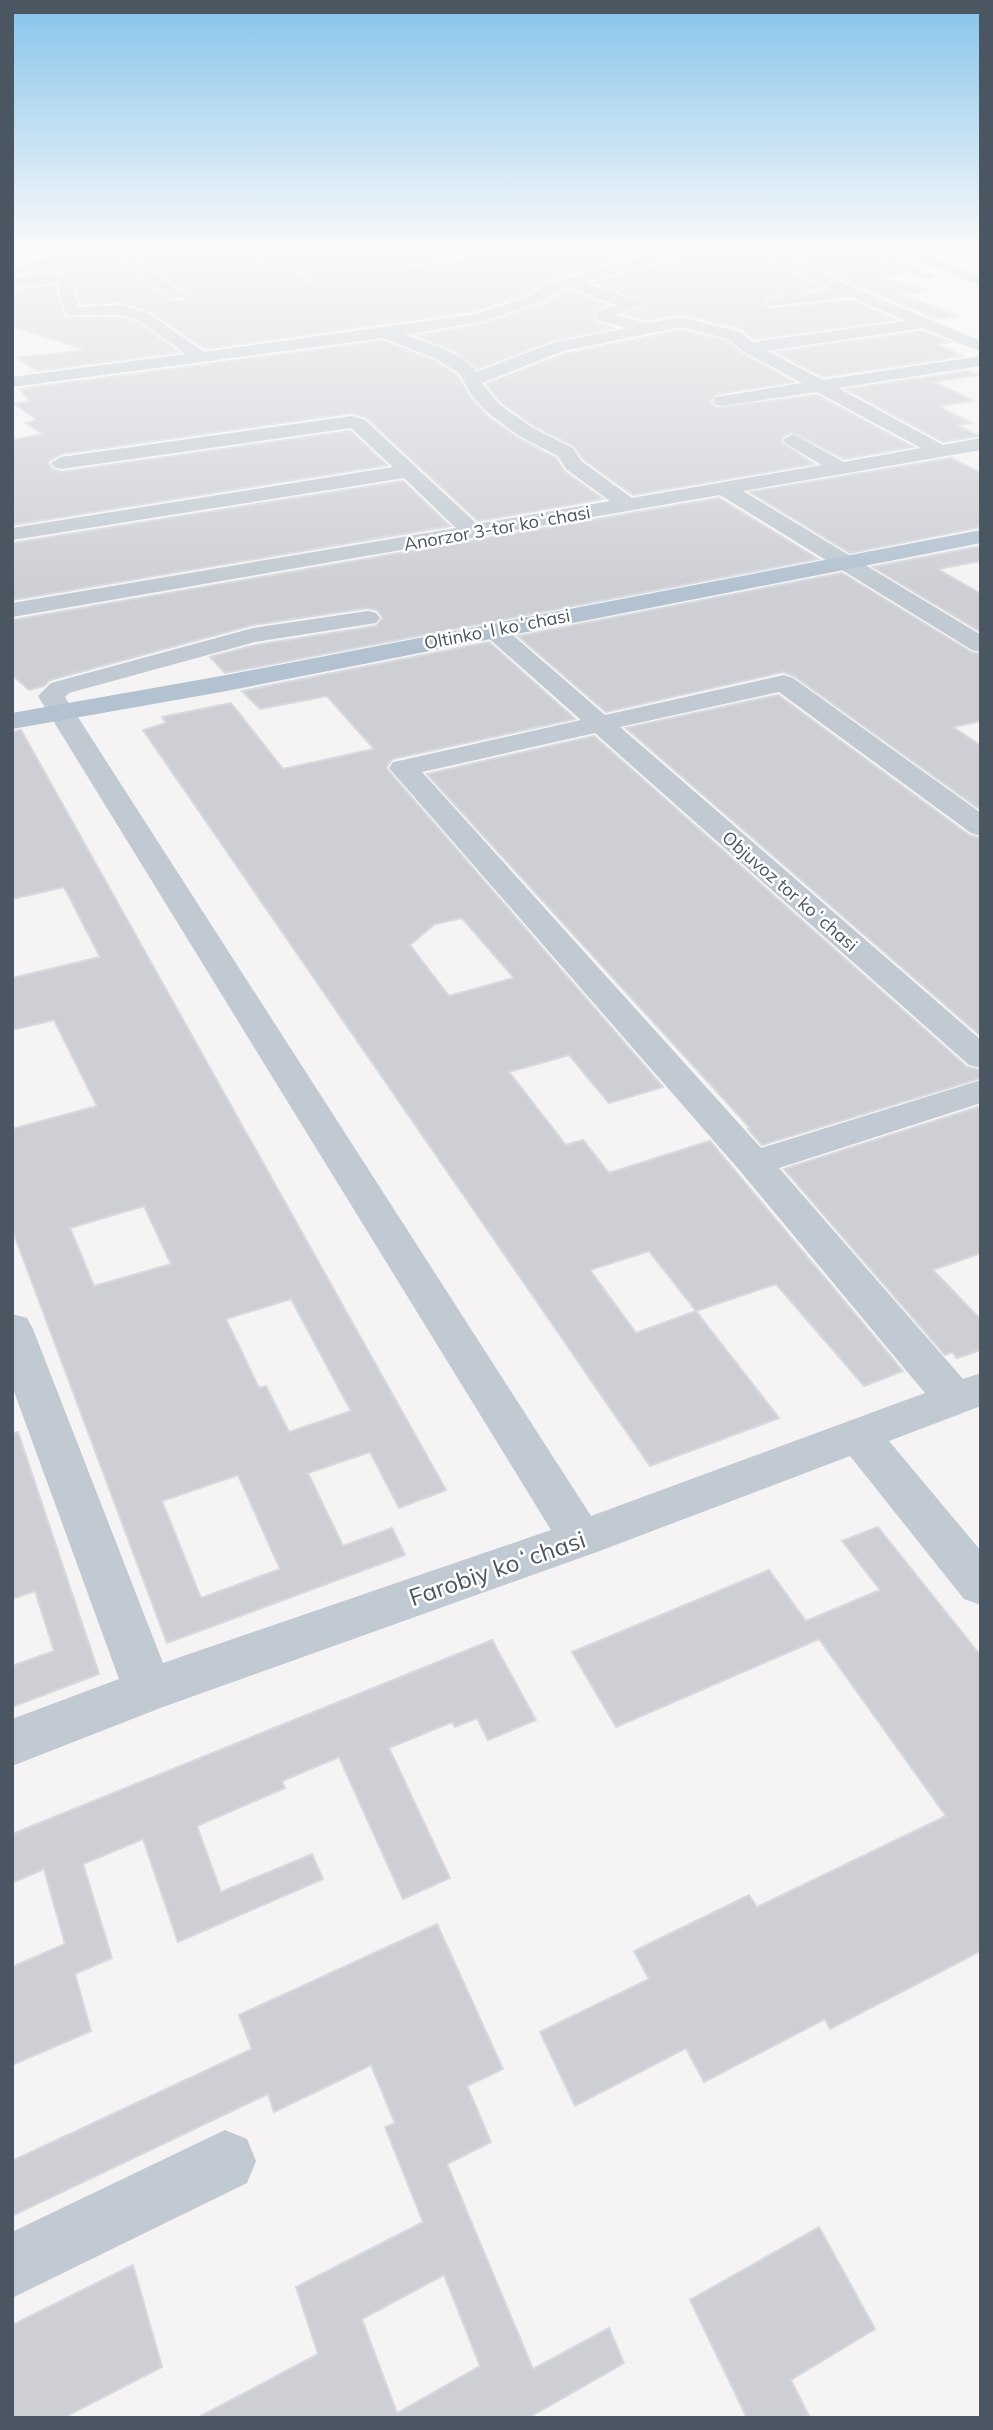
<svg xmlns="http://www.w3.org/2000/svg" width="993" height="2430" viewBox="0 0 993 2430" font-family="Mulish,sans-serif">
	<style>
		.building { fill: #cdcfd5; stroke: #d7d9de; stroke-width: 2; fill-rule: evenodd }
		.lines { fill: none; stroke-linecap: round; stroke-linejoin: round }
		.minor { fill: #c1cad2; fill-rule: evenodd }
		.major { fill: #b3c2d1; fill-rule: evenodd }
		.labels { text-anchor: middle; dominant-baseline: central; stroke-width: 5; stroke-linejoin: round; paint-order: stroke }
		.far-street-label { font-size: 18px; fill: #4a5661; stroke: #fff }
		.near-street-label { font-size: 24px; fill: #4a5661; stroke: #fff }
	</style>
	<rect width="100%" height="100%" fill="#f5f3f3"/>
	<g class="building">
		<path d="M102,250l70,51h10l6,-6 -61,-45h114l57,37 10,-5v-4l-42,-28h116l30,18 63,-11 10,-7h173l-107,29 -26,16 -50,16 -270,38 -54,-37 -29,-10 -41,2 -12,-31 -57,1v-6l16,-2 -6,-5 36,-4 9,-6z"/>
		<path d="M695,250h48l82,39 -57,9 -3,6 4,5 82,-9 45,20 -142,19 -13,-10 -59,-15 -35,6 -23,-6 18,-8 -1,-6 -48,-18 99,-26z"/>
		<path d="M772,250h80l50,23 -21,5 47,11v2l-25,4 54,21 -20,3z"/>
		<path d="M55,286l9,31 57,1 16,4 42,30 -142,19 -19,-13 68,-8 -74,-24v-36z"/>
		<path d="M568,290l40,15 -12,5 -3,8 3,5 19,5 -64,13 -74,28 -22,-18 -39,-15 70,-13 53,-18z"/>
		<path d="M681,330l46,11 16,13 51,28 -78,12 -6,7 6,7 101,-13 96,52 -69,12 -52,-27 -10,6 -1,4 33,22 -181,31 -50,-36 -9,-13 -40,-20 -32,-23 -16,-19 78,-30z"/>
		<path d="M923,331l27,11 -14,2 27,12 -140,21 -48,-25z"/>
		<path d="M383,341l50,19 24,15 14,23 15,17 32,23 38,20 8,13 39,28 -125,22 -111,-103 -15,-5 -291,41 -13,8 4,7 9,3 289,-41 37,34 -375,60v-85l32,-6 -18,-11 11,-3 -22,-16 15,-3 -10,-12z"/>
		<path d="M968,371l9,4 -43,7 40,19 -36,5 33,17 -14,2 22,11 -36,6 -97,-53z"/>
		<path d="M951,458l30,15v54l-131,26 -100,-61z"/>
		<path d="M403,481l47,45 -438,74v-57z"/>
		<path d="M719,498l99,61 -593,114 -15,-16 46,-12 120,-19 7,-8 -6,-8 -9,-2 -115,17 -203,55 -6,6 -15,4 -17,-15v-55z"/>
		<path d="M981,546v15l-43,8 43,25v38l-108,-65z"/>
		<path d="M842,573l129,79 10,2v67l-28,6 28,19v64l-187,-134 -11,-4 -177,40 -88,-76z"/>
		<path d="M489,642l86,77 -183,40 -6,9 277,319 -54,16 -40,-48 -60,17 57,73 17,-5 26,33 101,-32 193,230 -39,15 -88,-102 -80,27 83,107 -129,48 -507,-736 23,-7 -4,-6 69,-14 52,66 91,-20 -47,-53 -67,13 -18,-18zM462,918l52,60 -65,18 -39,-51 25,-21zM649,1251l47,60 -60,22 -46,-63z"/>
		<path d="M778,695l191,140 12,3v198l-355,-308z"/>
		<path d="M21,730l425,760 -47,18 -29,-56 -62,21 35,73 49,-18 13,27 -238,88 -155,-414v-100l85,-23 -43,-86 -42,10v-52l88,-21 -36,-70 -52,12v-167zM144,1206l27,58 -77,22 -24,-58zM291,1299l60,112 -62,21 -23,-46 -7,2 -33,-69zM238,1475l42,94 -79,29 -39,-97z"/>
		<path d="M594,736l373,331 14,3v8l-219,67 -14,-16 2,-1 -323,-354z"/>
		<path d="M981,1106v147l-48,17 48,50v30l-24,8 -5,-6 -7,3 -161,-186z"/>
		<path d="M18,1432l81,242 -87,33v-41l42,-15 -19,-60 -23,8v-166z"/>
		<path d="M878,1527l103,129v295l-151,78 -5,-10 -121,63 -18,-34 -111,58 -35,-74 109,-53 -15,-28 115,-56 8,12 189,-91 -127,-177 -203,88 -44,-75 197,-82 37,51 74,-31 -38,-49z"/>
		<path d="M492,1640l44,80 -48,20 -11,-22 -22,9 -3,-5 -63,26 61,130 -47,21 -64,-142 -57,24 3,7 -88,38 24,66 91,-38 11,25 -145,63 -35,-103 -60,25 29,94 -37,16 16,57 -79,34v-98l53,-23 -21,-75 -32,14v-49z"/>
		<path d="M437,1924l66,145 -36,17 24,56 -44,22 86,205 76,-41 15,35 -96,55h-331l121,-64 -22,-67 127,-65 -38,-95 10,-4 -24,-58 -97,47 -6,-18 -256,122v-55l240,-112 -13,-34zM444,2275l36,91 -83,47 -35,-94z"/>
		<path d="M819,2227l56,102 -84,51 19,38h-63l-57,-118z"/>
		<path d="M133,2265l29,102 -99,51h-51v-93z"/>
	</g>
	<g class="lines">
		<g class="minor">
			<path d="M65,250l-7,4 -46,5v-8z"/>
			<path d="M105,250h17l63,45 -3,3h-10z"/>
			<path d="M244,250h17l46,30 -8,5 -5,-2z"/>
			<path d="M385,250h18l11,6 34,-6h34l-7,4 -63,11z"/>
			<path d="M669,250h24l-2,3 -107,29 55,19 2,3 -25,11 31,8 34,-6 59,15 13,10 153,-21 -55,-24 -82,9 -2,-3 2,-3 6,-2 59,-8 -89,-40h20l216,91v11l-58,-24 -156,23 56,29 158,-24v10l-143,22 105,57 38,-7v12l-238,41 238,144v17l-9,-2 -252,-155 -708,122v-14l444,-75 -52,-50 -392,62v-12l381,-61 -42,-39 -290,41 -7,-2 -3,-4 10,-6 291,-41 13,4 112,104 133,-23 -44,-32 -8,-13 -39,-20 -31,-23 -15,-16 -14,-24 -25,-15 -51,-20 -371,49v-10l174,-23 -48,-34 -17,-5h-55l-9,-32 -45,4v-10l56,-2 11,32 43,-2 28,9 54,38 272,-38 50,-17 26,-15zM568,287l48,18 -18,6 -3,6 2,3 30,8 -75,15 -76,29c-14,-21 -49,-29 -71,-37l80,-14 53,-18zM681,327l47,12 16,13 58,31 -86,14 -3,4 3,4 6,1 95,-14 104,56 -77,14 -51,-28 -10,6 3,4 36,21 -190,33 -51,-37 -8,-13 -40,-20 -33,-23 -18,-22 81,-32z"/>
			<path d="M856,250h21l56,25 -2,3h-10z"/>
			<path d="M955,250l26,2v9l-24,-8z"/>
			<path d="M368,611l8,2 4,5 -4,5 -121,19 -186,51 -4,4 526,819 334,-123 -184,-221 -352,-404 4,-6 10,-2 178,-40 -96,-85 -4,-5 4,-5h16l104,90 179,-40 9,3 188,135v23l-10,-3 -192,-141 -159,35 361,313v28l-12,-3 -374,-332 -173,39 339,376 220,-68v23l-202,65 184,211 18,-6v33l-92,35 92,110v54l-17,-6 -114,-143 -253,96 -434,155 -151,59v-47l107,-40 -107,-293v-72l15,4 6,11 130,334 388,-133 -513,-834 13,-13 202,-55z"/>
			<path d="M225,2130l22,9 9,22 -9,22 -235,115v-66z"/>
		</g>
		<g class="major">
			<path d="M893,250h21l67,27v9z"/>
			<path d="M981,530v13l-760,149 -209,37v-16l209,-37z"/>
		</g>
	</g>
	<linearGradient id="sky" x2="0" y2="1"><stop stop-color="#85c3ea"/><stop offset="0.42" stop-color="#fafafa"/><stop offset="1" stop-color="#fafafa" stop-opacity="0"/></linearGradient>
	<rect width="993" height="590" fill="url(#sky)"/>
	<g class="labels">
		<g class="far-street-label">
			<text transform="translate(497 528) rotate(-10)">Anorzor 3-tor koʻchasi</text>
			<text transform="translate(497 629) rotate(-11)">Oltinkoʻl koʻchasi</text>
			<text transform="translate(790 891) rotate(41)">Objuvoz tor koʻchasi</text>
		</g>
		<g class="near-street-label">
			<text transform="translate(497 1568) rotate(-19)">Farobiy koʻchasi</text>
		</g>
	</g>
	<rect width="993" height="2430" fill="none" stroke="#4a5661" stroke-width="28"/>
</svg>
